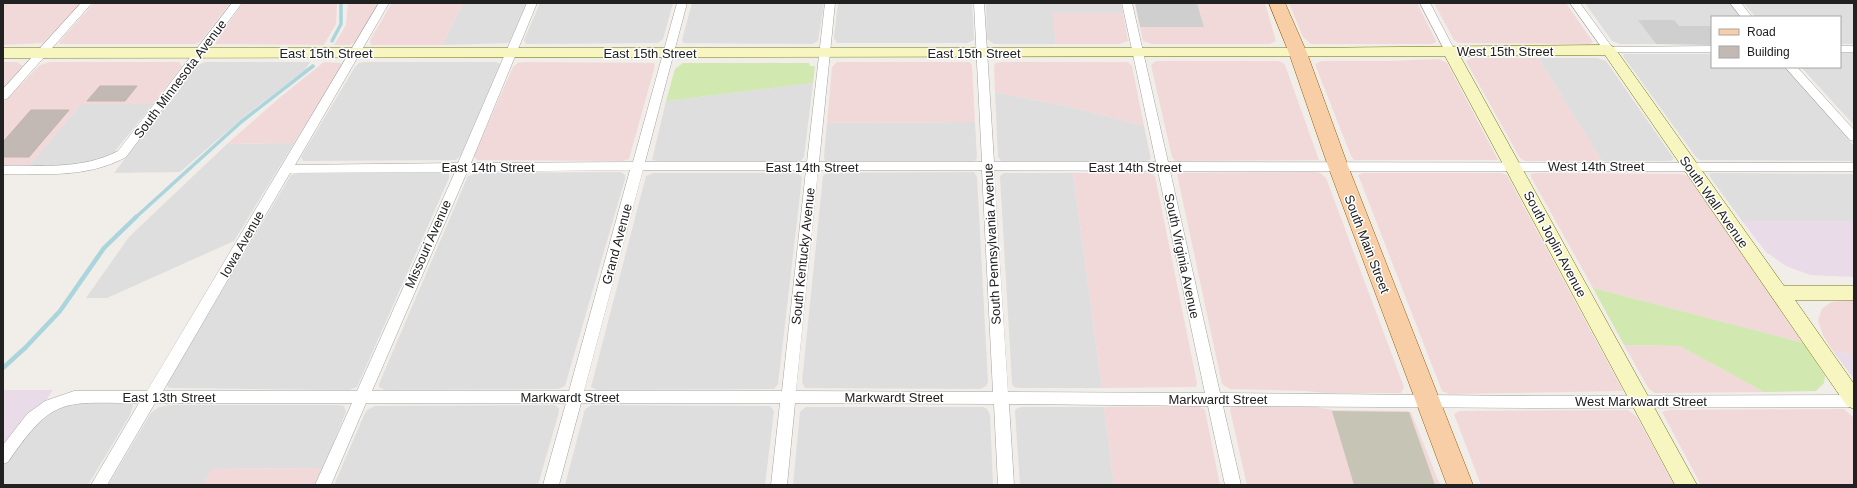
<svg xmlns="http://www.w3.org/2000/svg" width="1857" height="488" viewBox="0 0 1857 488" font-family="Helvetica,sans-serif">
	<style>
		.residential { fill: #dfdede }
		.commercial { fill: #f1d9da }
		.industrial { fill: #eadbe8 }
		.religious { fill: #cfcfcf }
		.construction { fill: #c6c4b4 }
		.grass { fill: #d1e8b1 }
		.lines { fill: none; stroke-linecap: round; stroke-linejoin: round }
		.stream-far1 { stroke: #abd5dd; stroke-width: 3.5 }
		.stream { stroke: #abd5dd; stroke-width: 4.5 }
		.building { fill: #c2b9b5; stroke: #c2b3ab }
		.street-casing { stroke: #a5a5a5; stroke-width: 1 }
		.secondary-casing { stroke: #74770a; stroke-width: 1 }
		.primary-casing { stroke: #985c06; stroke-width: 1 }
		.street { fill: #fff; fill-rule: evenodd }
		.secondary { fill: #f8f6c0; fill-rule: evenodd }
		.primary { fill: #f8cea6; fill-rule: evenodd }
		.labels { text-anchor: middle; dominant-baseline: central; stroke-width: 3; stroke-linejoin: round; paint-order: stroke }
		.street-label { font-size: 13px; fill: #212121; stroke: #fff }
	</style>
	<rect width="100%" height="100%" fill="#f1ede8"/>
	<g class="residential">
		<path d="M463,3h64l-18,40 -67,2z"/>
		<path d="M540,3h133l-10,36 -5,4 -132,1 -2,-4z"/>
		<path d="M692,3h132l-6,38 -6,3 -128,-1 -2,-3z"/>
		<path d="M838,3h134l2,37 -7,3h-130l-3,-5z"/>
		<path d="M986,3h135l2,10h-70l3,31h-62l-7,-5z"/>
		<path d="M1585,3h145l12,14h-30v9h-33l-40,-6 17,24h-36l-8,-3z"/>
		<path d="M1743,3h111v41h-14v-27h-84z"/>
		<path d="M1840,53h14v72l-53,-58h39z"/>
		<path d="M1624,54h88v13h73l69,79v15l-154,-1 -4,-3 -73,-101z"/>
		<path d="M1538,58h59l9,3 68,98 -4,2h-68z"/>
		<path d="M205,62h105l-5,8 -59,45 -66,57 -66,1 82,-107z"/>
		<path d="M365,62h131l4,2 -39,91 -5,5 -153,1 -2,-4 54,-90 4,-4z"/>
		<path d="M813,83l-9,74 -3,4h-144l-5,-1 14,-59z"/>
		<path d="M995,92l76,15 73,19 7,33 -5,2h-145l-3,-4z"/>
		<path d="M81,104h72l-42,52 -22,9 -61,2z"/>
		<path d="M975,122l2,36 -2,3h-150l-1,-4 3,-34z"/>
		<path d="M294,143l-60,98 -127,57h-21l43,-61 98,-93z"/>
		<path d="M446,172l3,1v5l-92,209 -8,3 -180,-2 -2,-3 2,-5 122,-205 8,-2z"/>
		<path d="M621,172l4,3v4l-60,207 -7,3 -173,1 -6,-3v-3l89,-208 11,-3z"/>
		<path d="M968,172h6l3,5 11,205 -2,4 -6,3 -175,-1 -3,-6 21,-206 4,-3z"/>
		<path d="M654,173h142l4,2 2,3 -24,206 -4,5 -177,1 -6,-3 55,-211z"/>
		<path d="M1004,173h69l29,215h-84l-4,-1 -2,-3 -12,-208z"/>
		<path d="M1712,173l142,1v47h-112l-32,-44 -1,-3z"/>
		<path d="M45,402h83l5,3 -3,10 -42,70h-85v-21z"/>
		<path d="M169,405h170l5,1 2,6 -23,56 -111,1 -9,16h-95l43,-72 8,-6z"/>
		<path d="M554,405l5,3v4l-21,73h-204l31,-72 2,-3 8,-4z"/>
		<path d="M592,405l178,1 4,5 -9,74h-200l20,-76z"/>
		<path d="M806,407h177l4,2 3,6 3,70h-200l7,-73z"/>
		<path d="M1021,407h83l10,78h-94l-5,-74 1,-2z"/>
	</g>
	<g class="commercial">
		<path d="M3,3h78l-38,40 -40,2z"/>
		<path d="M94,3h136l-29,38 -5,3h-137l1,-3z"/>
		<path d="M243,3h94l-1,21 -12,21 -108,-1v-4z"/>
		<path d="M348,3h30l-22,39 -7,3h-15l12,-20z"/>
		<path d="M392,3h71l-21,42h-71l-1,-5z"/>
		<path d="M1197,3h68l11,38 -6,3h-118l-9,-3 -3,-14h64z"/>
		<path d="M1289,3h128l19,38 -1,2 -5,1h-119l-8,-7z"/>
		<path d="M1434,3h132l27,39 -3,2 -131,-1 -5,-3z"/>
		<path d="M1052,13h71l5,28 -8,3h-64z"/>
		<path d="M1472,58h66l64,103h-77l-5,-3 -53,-95 -1,-2z"/>
		<path d="M1439,59l8,4 51,97h-144l-3,-4 -36,-92 7,-3h68z"/>
		<path d="M1156,61h122l5,2 2,2 34,95 -144,1 -3,-4 -21,-92z"/>
		<path d="M3,62h14l6,4 -20,22z"/>
		<path d="M50,62h129l3,4 -29,38h-72l-53,63h-25v-64l37,-38z"/>
		<path d="M324,62l17,1v5l-47,75 -67,1 51,-45z"/>
		<path d="M524,62l130,1 1,3 -26,93 -6,2 -146,-1 -3,-4 39,-89 5,-4z"/>
		<path d="M837,62h132l3,3 3,57 -148,1 5,-56z"/>
		<path d="M1002,62h126l4,4 12,60 -73,-19 -76,-15 -1,-26 2,-3z"/>
		<path d="M1315,172l5,1 6,5 78,209 -3,6h-73l-23,-2 -75,-2 -8,-5 -45,-210 5,-1z"/>
		<path d="M1073,173h77l5,3 42,207 -1,4 -94,1z"/>
		<path d="M1363,173h138l6,2 116,216 -174,3 -7,-3 -83,-214 -1,-2z"/>
		<path d="M1535,173l146,1 7,2 116,167 -211,-55 -62,-111v-3z"/>
		<path d="M1854,300v55l-21,-4 -10,-16 -5,-15 4,-11 5,-4 5,-3z"/>
		<path d="M1624,345l56,1 84,46 -109,1 -6,-4z"/>
		<path d="M1199,406l6,4 15,75h-106l-10,-78z"/>
		<path d="M1240,406h71l21,4 74,1 5,1 29,73h-193l-17,-75 1,-3z"/>
		<path d="M1844,409l10,9v67h-153l-39,-73 6,-2z"/>
		<path d="M1628,410l9,7 37,68h-193l-27,-71 5,-3z"/>
		<path d="M323,468l-8,17h-112l8,-16z"/>
	</g>
	<g class="industrial">
		<path d="M1742,221h112v56l-44,-2 -24,-9 -20,-14z"/>
		<path d="M1833,351l21,4v24z"/>
		<path d="M3,390h50l-50,74z"/>
	</g>
	<g class="religious">
		<path d="M1135,3h62l7,24h-64z"/>
		<path d="M1638,20h36l5,6h33v19l-56,-1z"/>
	</g>
	<path class="construction" d="M1332,411l77,1 26,73h-81z"/>
	<g class="grass">
		<path d="M683,63h126l1,3h5l-2,17 -147,18 9,-32z"/>
		<path d="M1593,288l211,55 21,33 -1,7 -8,8 -52,1 -84,-46 -56,-1z"/>
	</g>
	<g class="lines">
		<g class="stream-far1">
			<path d="M332,41l9,-17v-21"/>
			<path d="M135,218l106,-96 72,-56"/>
		</g>
		<path class="stream" d="M3,368l22,-20 35,-37 44,-63 32,-31"/>
	</g>
	<g class="building">
		<path d="M100,86h37l-12,15h-38z"/>
		<path d="M31,110h38l-40,47h-26v-15z"/>
	</g>
	<g class="lines">
		<g class="street-casing">
			<g id="street">
				<path d="M81,3h11l-85,96 -4,1v-11z"/>
				<path d="M232,3h10l-116,154c-38,21 -81,17 -123,17v-8c39,-1 79,4 115,-15z"/>
				<path d="M379,3h10l-94,162 163,-2 69,-160h10l-66,160 162,-1 44,-159h10l-42,159h162l18,-159h10l-16,159h163l-8,-159h10l10,159h162l-34,-159h10l36,159 686,1v8h-684l50,222 316,3 318,-1v12l-318,1 -313,-2 18,79h-16l-17,-79 -199,-2 5,81h-16l-4,-81 -199,-1 -8,82h-16l9,-82h-199l-22,82h-16l23,-82h-200l-35,82h-16l37,-82h-197l-48,82h-16l48,-82c-76,0 -85,-8 -131,59l-5,2v-19l24,-31 18,-13 29,-10h73zM630,170l-61,221h-197l95,-219zM643,170h163l-24,221h-198zM818,170h164l11,222 -197,-1zM994,170l164,1 47,222 -197,-1zM455,172l-98,219h-194l127,-218z"/>
				<path d="M1420,3h10l25,48 -1,2h-8z"/>
				<path d="M1570,3h10l32,44 100,-1v6h-107z"/>
				<path d="M1730,3h11l11,14h-11z"/>
				<rect x="1840" y="46" width="14" height="6"/>
				<path d="M1785,67h12l57,63v11l-4,-1z"/>
			</g>
		</g>
		<g class="secondary-casing">
			<path id="secondary" d="M1609,45l5,2 170,239h70v14h-59l59,84v25l-7,-3 -242,-351 -145,1 237,429h-22l-230,-429 -1442,2v-10h1295z"/>
		</g>
		<g class="primary-casing">
			<path id="primary" d="M1269,3h16l22,50 41,113 125,319h-26l-119,-319 -39,-113z"/>
		</g>
		<use href="#street" class="street"/>
		<use href="#secondary" class="secondary"/>
		<use href="#primary" class="primary"/>
	</g>
	<g class="labels">
		<g class="street-label">
			<text x="1505" y="51">West 15th Street</text>
			<text x="326" y="53">East 15th Street</text>
			<text x="650" y="53">East 15th Street</text>
			<text x="974" y="53">East 15th Street</text>
			<text transform="translate(180 79) rotate(-53)">South Minnesota Avenue</text>
			<text x="1596" y="166">West 14th Street</text>
			<text x="488" y="167">East 14th Street</text>
			<text x="812" y="167">East 14th Street</text>
			<text x="1135" y="167">East 14th Street</text>
			<text transform="translate(1714 202) rotate(55)">South Wall Avenue</text>
			<text transform="translate(242 244) rotate(-60)">Iowa Avenue</text>
			<text transform="translate(428 244) rotate(-66)">Missouri Avenue</text>
			<text transform="translate(617 244) rotate(-75)">Grand Avenue</text>
			<text transform="translate(992 244) rotate(-93)">South Pennsylvania Avenue</text>
			<text transform="translate(1367 244) rotate(69)">South Main Street</text>
			<text transform="translate(1555 244) rotate(62)">South Joplin Avenue</text>
			<text transform="translate(803 256) rotate(-84)">South Kentucky Avenue</text>
			<text transform="translate(1182 256) rotate(78)">South Virginia Avenue</text>
			<text x="169" y="397">East 13th Street</text>
			<text x="570" y="397">Markwardt Street</text>
			<text x="894" y="397">Markwardt Street</text>
			<text x="1218" y="399">Markwardt Street</text>
			<text x="1641" y="401">West Markwardt Street</text>
		</g>
	</g>
	<rect width="1857" height="488" fill="none" stroke="#212121" stroke-width="8"/>
	<rect x="1711" y="16" width="130" height="52" fill="#ffffff" stroke="#a6a6a6"/>
	<rect x="1719" y="29" width="20" height="6" fill="#f8cea6" stroke="#a6a6a6"/>
	<text x="1747" y="36" font-size="12" fill="#212121">Road</text>
	<rect x="1719" y="46" width="20" height="12" fill="#c2b9b5" stroke="#a6a6a6"/>
	<text x="1747" y="56" font-size="12" fill="#212121">Building</text>
</svg>
